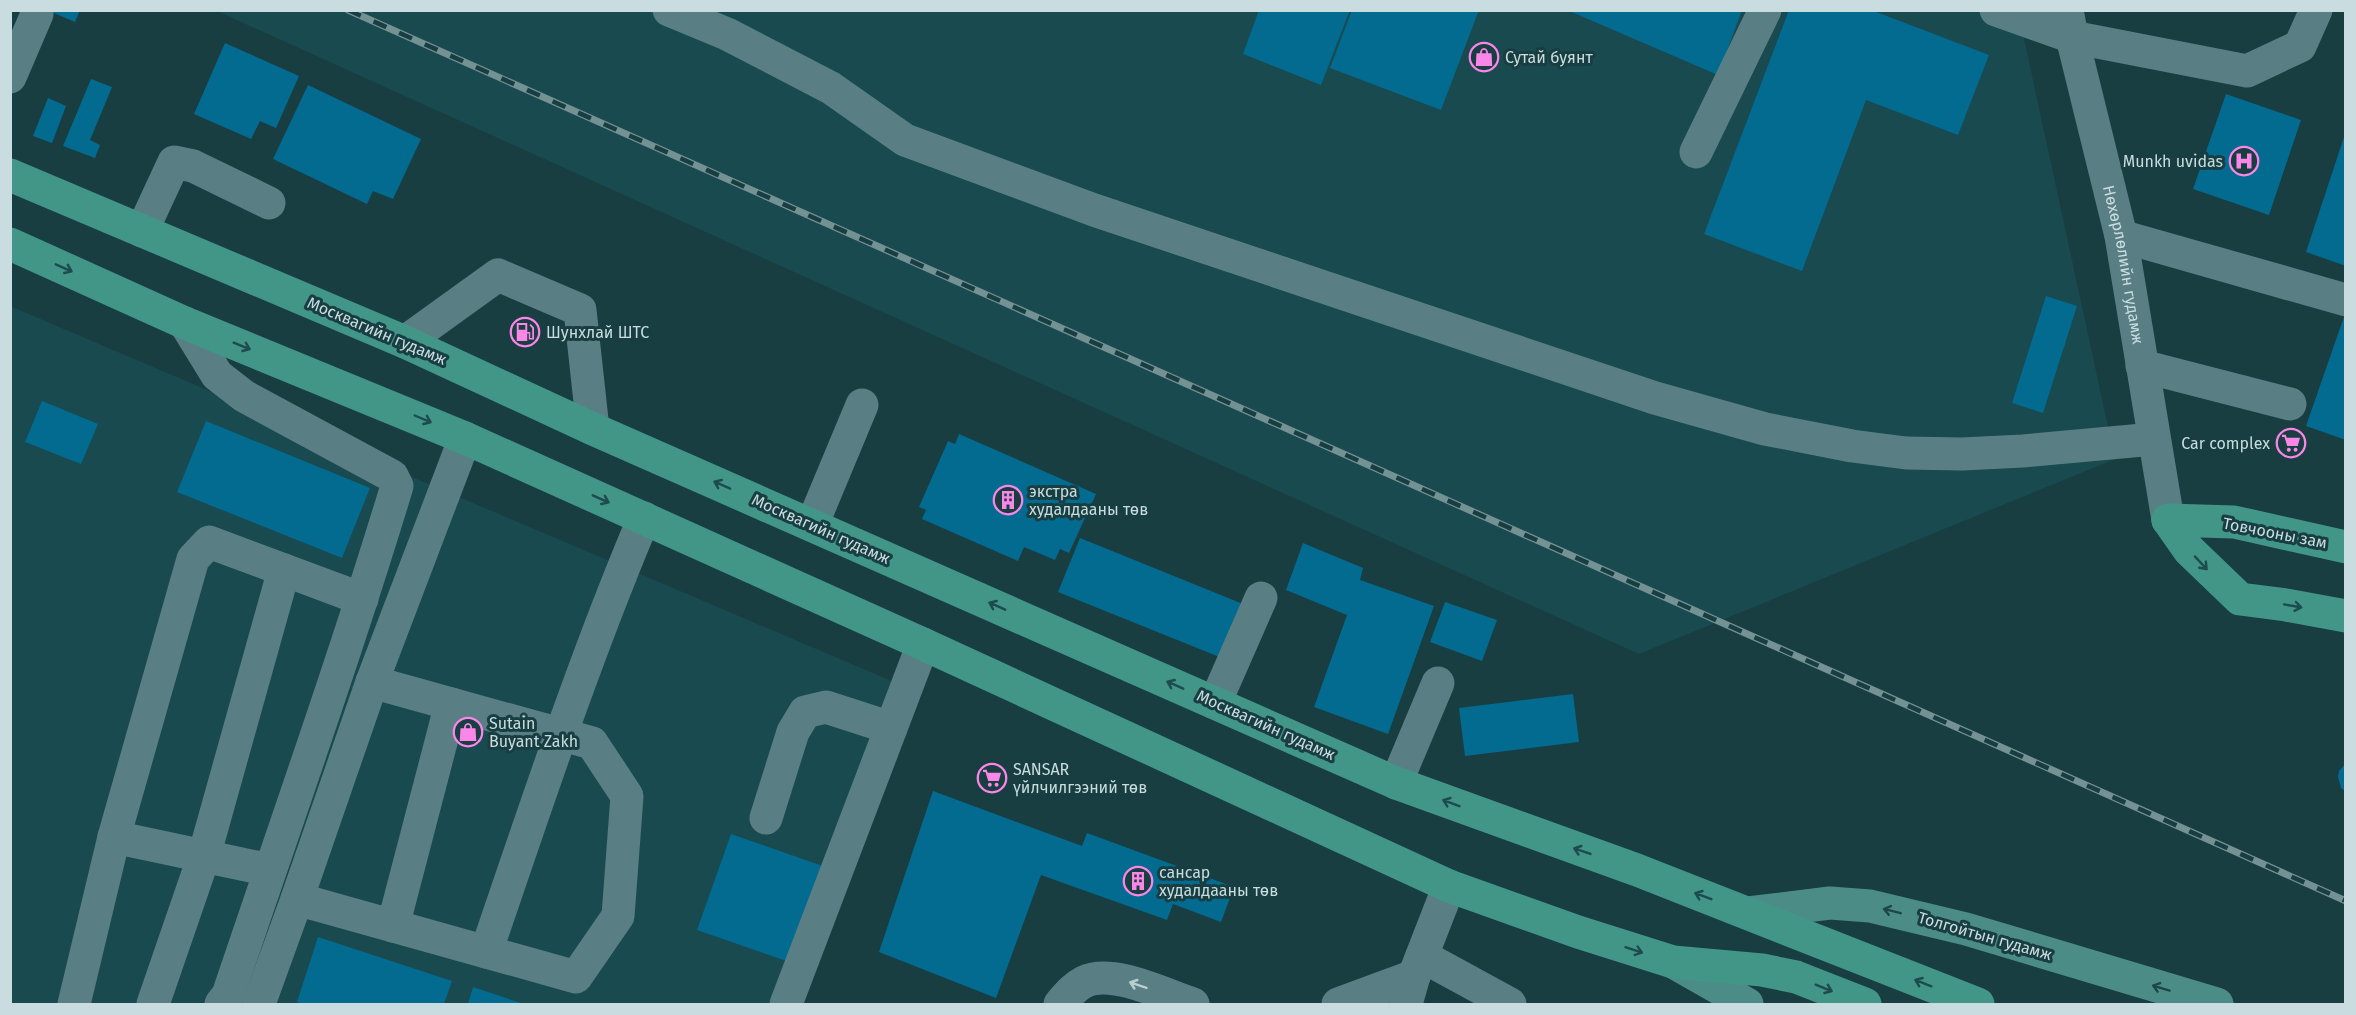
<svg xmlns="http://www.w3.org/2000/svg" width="2356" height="1015" viewBox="0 0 2356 1015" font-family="'Fira Sans',sans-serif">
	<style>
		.built { fill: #184a50 }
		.building { fill: #036b90 }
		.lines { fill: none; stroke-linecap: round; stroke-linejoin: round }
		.minor { stroke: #597f84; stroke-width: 33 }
		.major { stroke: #4b8d86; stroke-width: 33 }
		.highway { stroke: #429688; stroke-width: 33 }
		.rail-casing { stroke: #749194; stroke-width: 7 }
		.rail { stroke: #183e42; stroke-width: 4.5; stroke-dasharray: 14; stroke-linecap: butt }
		.oneway { stroke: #1e4b4c }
		.oneway2 { stroke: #1d4649 }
		.oneway3 { stroke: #b8cfd2 }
		.labels { text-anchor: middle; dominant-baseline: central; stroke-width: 6; stroke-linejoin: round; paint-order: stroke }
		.poi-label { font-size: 16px; fill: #c9dde0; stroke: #183e42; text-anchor: start }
		.street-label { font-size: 16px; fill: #c9dde0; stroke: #183e42 }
	</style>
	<rect width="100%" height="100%" fill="#183e42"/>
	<g class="built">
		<path d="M217,11h1801l97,448 -476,195z"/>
		<path d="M10,306l891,379 -113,319h-777z"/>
	</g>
	<g class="building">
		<path d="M47,10h33l-5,12z"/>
		<path d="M1259,10h91l-29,75 -78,-31z"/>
		<path d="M1352,10h127l-38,100 -111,-42z"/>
		<path d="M1567,10h175l-24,65z"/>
		<path d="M1789,10h82l118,45 -31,80 -92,-35 -64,171 -98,-37z"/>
		<path d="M225,43l74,33 -23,52 -16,-7 -9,18 -57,-25z"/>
		<path d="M91,79l21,8 -22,53 10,5 -5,13 -32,-12z"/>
		<path d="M308,85l113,54 -28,60 -20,-8 -6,13 -94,-45z"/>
		<path d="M2226,94l75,26 -32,95 -76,-26z"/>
		<path d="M48,98l18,8 -14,37 -19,-7z"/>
		<path d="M2345,134l1,1v131l-40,-14z"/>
		<path d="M2046,296l31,10 -34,107 -31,-10z"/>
		<path d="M2346,311v129l-40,-14z"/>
		<path d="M42,401l56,23 -17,40 -56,-22z"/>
		<path d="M206,421l164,67 -28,70 -165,-66z"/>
		<path d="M959,434l137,60 -27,59 -9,-4 -5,11 -31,-13 -6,14 -96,-42 4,-9 -7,-3 29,-66 7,3z"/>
		<path d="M1080,538l163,66 -21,54 -164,-66z"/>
		<path d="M1303,543l60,25 -3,12 74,26 -46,128 -74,-27 33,-92 -61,-25z"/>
		<path d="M1445,602l52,18 -15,41 -52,-19z"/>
		<path d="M1573,694l6,48 -114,14 -6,-48z"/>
		<path d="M2346,763v29l-5,-4 -3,-11 1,-6z"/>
		<path d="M933,791l149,55 5,-13 147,54 -13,35 -48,-18 -6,16 -126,-45 -45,123 -117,-46z"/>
		<path d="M731,834l100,35 -33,96 -101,-35z"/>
		<path d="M318,937l134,44 -8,23h-141l-6,-2z"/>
		<path d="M473,987l51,17h-56z"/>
	</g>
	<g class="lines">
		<g class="minor">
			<path d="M669,10l58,24 104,54 74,52 189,70 561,188 110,31 87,17 54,7 56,1 61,-3 131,-12"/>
			<path d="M1996,10l76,27 175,34 53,-25 16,-36"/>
			<path id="s1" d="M2067,10l5,27 49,199 47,284"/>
			<path d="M10,77l27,-63"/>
			<path d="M1696,152l69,-142"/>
			<path d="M142,231l32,-69 19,4 76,37"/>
			<path d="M2121,236l225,64"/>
			<path d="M185,323l32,52 27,21 148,80 5,10c-52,171 -112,340 -169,509l-7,9"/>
			<path d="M405,342l93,-67 82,35 13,119"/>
			<path d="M2142,366l148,38"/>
			<path d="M812,525l50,-120"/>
			<path d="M1215,703l46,-105"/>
			<path d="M1396,783l42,-100"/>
			<path d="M766,818l27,-86 12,-20 21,-5 65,21"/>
			<path d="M114,837l156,33"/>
			<path d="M297,899l75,-217"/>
			<path d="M393,926l58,-222"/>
			<path d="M486,952c50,-146 98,-292 158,-434"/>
			<path d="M1422,956l88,48"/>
			<path d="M74,1004l40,-167 79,-278 16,-17 153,57"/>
			<path d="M153,1004l51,-148 80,-286"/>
			<path d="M259,1004l38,-105 279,78 42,-61 9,-120 -35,-53 -220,-61 93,-244"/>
			<path d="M786,1004l137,-360"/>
			<path d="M1060,1004c7,-8 14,-17 24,-22 28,-14 81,13 109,22"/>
			<path d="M1338,1004l76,-28"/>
			<path d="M1406,1004l8,-28 35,-90"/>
		</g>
		<g class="major">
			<path d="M1748,913l82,-10 40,3 96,23 251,75"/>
			<path d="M1673,962l74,42"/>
		</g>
		<g class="highway">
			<path d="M10,175l395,167 188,87 803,354 241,87 341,134"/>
			<path d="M10,244l175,79 280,115 458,206 526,242 129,46 95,30 89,8 34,7 69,27"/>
			<path d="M2168,520l21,30 51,49 46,6 60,11"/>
			<path d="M2168,520l66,2 112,25"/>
		</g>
		<g class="rail-casing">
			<path id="rail" d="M348,10l1998,891"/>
		</g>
		<use href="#rail" class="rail"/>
	</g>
	<defs><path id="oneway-shaft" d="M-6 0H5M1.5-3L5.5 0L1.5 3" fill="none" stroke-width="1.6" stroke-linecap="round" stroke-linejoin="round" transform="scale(1.5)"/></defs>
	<g class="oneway">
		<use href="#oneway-shaft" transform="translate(64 268) rotate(24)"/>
		<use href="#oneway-shaft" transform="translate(242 346) rotate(22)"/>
		<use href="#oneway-shaft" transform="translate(423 419) rotate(23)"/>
		<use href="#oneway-shaft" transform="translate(722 485) rotate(-156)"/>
		<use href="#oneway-shaft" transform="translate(601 499) rotate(24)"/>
		<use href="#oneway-shaft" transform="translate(2201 563) rotate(47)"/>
		<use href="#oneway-shaft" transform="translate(997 606) rotate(-156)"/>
		<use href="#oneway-shaft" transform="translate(2293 606) rotate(10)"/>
		<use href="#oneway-shaft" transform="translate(1175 685) rotate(-156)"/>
		<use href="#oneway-shaft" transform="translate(1451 803) rotate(-159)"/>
		<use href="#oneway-shaft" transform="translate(1582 851) rotate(-161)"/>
		<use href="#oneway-shaft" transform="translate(1703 896) rotate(-159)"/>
		<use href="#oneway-shaft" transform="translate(1634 950) rotate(18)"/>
		<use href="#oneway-shaft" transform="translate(1923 983) rotate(-158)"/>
		<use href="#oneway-shaft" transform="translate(1824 988) rotate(22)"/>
	</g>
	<g class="oneway2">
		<use href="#oneway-shaft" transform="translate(1892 911) rotate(-166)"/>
		<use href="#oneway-shaft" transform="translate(2161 988) rotate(-163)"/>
	</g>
	<use class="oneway3" href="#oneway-shaft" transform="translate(1138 985) rotate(-161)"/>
	<defs>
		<g id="shop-ring" transform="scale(1.5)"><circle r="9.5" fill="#183e42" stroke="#fa87e7" stroke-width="1.5"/><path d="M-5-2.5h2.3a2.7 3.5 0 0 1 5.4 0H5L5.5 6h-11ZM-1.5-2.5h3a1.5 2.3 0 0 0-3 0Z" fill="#fa87e7"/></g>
		<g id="hospital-ring" transform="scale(1.5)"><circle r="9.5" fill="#183e42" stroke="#fa87e7" stroke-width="1.5"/><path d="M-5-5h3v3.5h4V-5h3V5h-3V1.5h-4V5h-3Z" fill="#fa87e7"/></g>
		<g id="fuel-ring" transform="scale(1.5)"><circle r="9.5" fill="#183e42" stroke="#fa87e7" stroke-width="1.5"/><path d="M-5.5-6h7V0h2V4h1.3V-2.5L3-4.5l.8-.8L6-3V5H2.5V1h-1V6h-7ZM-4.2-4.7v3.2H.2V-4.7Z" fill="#fa87e7"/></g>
		<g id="supermarket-ring" transform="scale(1.5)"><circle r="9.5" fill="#183e42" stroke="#fa87e7" stroke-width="1.5"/><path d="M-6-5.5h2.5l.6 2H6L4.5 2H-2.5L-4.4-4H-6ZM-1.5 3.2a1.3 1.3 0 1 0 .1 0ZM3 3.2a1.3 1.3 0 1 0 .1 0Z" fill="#fa87e7"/></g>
		<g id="building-ring" transform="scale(1.5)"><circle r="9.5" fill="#183e42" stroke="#fa87e7" stroke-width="1.5"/><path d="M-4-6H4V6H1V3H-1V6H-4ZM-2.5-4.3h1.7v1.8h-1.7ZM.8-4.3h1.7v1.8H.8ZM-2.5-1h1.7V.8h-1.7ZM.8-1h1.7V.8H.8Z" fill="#fa87e7"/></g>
	</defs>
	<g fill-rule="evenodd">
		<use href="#shop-ring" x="1484" y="57"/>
		<use href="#hospital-ring" x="2244" y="161"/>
		<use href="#fuel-ring" x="525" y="332"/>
		<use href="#supermarket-ring" x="2291" y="443"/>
		<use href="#building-ring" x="1008" y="500"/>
		<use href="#shop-ring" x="468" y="732"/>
		<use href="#supermarket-ring" x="992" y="778"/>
		<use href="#building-ring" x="1138" y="881"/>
	</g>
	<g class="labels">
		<g class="poi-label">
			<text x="1505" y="57">Сутай буянт</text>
			<text x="2223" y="161" text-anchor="end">Munkh uvidas</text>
			<text x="546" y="332">Шунхлай ШТС</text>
			<text x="2270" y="443" text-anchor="end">Car complex</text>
			<text x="1029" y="491">экстра<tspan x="1029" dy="18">худалдааны төв</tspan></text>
			<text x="489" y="723">Sutain<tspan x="489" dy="18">Buyant Zakh</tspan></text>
			<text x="1013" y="769">SANSAR<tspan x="1013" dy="18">үйлчилгээний төв</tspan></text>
			<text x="1159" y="872">сансар<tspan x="1159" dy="18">худалдааны төв</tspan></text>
		</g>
		<g class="street-label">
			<text stroke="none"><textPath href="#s1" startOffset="261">Нөхөрлөлийн гудамж</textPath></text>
			<text transform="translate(377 331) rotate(23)">Москвагийн гудамж</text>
			<text transform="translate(821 529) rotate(24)">Москвагийн гудамж</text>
			<text transform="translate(2275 533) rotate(11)">Товчооны зам</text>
			<text transform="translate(1266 725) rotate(24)">Москвагийн гудамж</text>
			<text transform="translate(1985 936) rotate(16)">Толгойтын гудамж</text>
		</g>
	</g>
	<rect width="2356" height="1015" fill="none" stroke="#c9dde0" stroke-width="24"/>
</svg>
